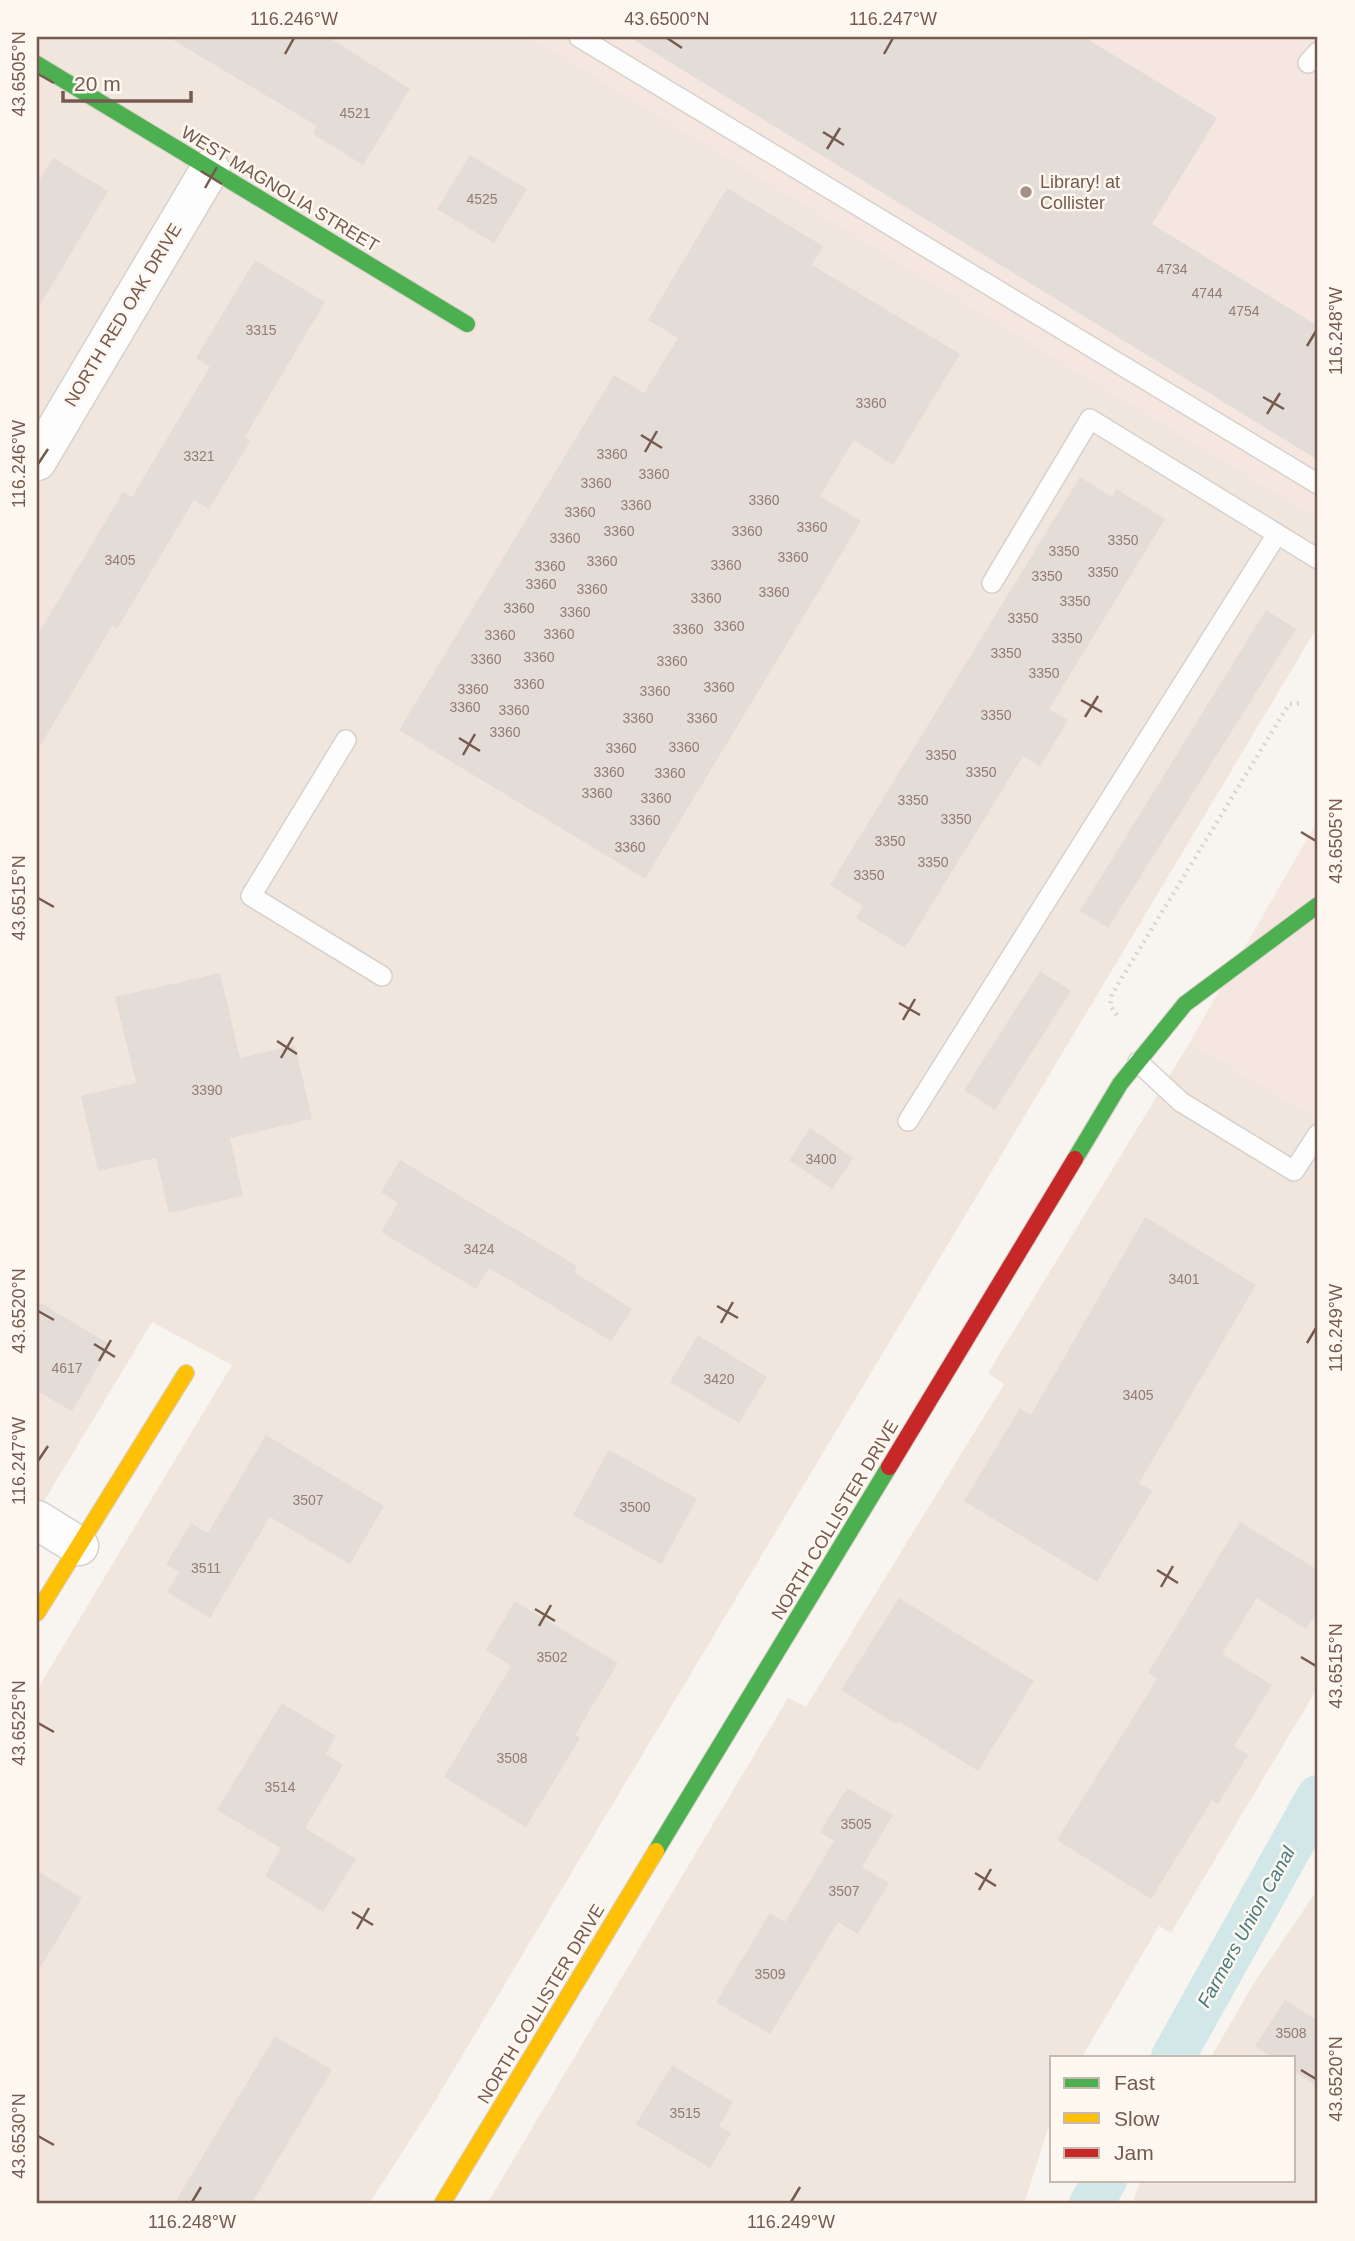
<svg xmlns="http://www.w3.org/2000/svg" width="1355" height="2241" viewBox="0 0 1355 2241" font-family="Helvetica,sans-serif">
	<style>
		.residential { fill: #f0e6dd }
		.commercial { fill: #f5e6e0 }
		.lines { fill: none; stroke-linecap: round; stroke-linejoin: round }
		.canal { stroke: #d1e7e8; stroke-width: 44 }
		.building { fill: #e4dcd6 }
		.lane-casing { stroke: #d7d1cd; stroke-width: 22 }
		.street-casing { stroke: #d7d1cd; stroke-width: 41 }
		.fast-casing { stroke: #d8d0cb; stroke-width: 18 }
		.slow-casing { stroke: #d8d0cb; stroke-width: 18 }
		.jam-casing { stroke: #d8d0cb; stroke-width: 18 }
		.path { stroke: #dad3cf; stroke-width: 4.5; stroke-dasharray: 2 5; stroke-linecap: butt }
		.lane { stroke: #fefdfd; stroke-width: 19 }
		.street { stroke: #fefdfd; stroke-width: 38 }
		.fast { stroke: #4caf50; stroke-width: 16 }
		.slow { stroke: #ffc107; stroke-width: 16 }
		.jam { stroke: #c62828; stroke-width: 16 }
		.ticks { fill: none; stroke: #765a4f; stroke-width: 2.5 }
		.poi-dot { fill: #a49087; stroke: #fef8f1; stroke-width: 2.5 }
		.labels { text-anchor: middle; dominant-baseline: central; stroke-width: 5; stroke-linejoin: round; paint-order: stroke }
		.number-label { font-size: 14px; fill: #937c73 }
		.poi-label { font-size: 18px; fill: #765a4f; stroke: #fef8f1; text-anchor: start }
		.street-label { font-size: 18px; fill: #765a4f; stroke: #fef8f1 }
		.water-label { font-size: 19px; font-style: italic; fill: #467b80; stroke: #fef8f1 }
		.neatline { fill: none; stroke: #765a4f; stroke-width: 2.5 }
		.ticks-label { font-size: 18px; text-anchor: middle; fill: #765a4f }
	</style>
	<rect width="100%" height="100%" fill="#f8f4ef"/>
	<g class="residential">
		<path d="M37,37h494l787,481v108l-886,1480 -63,98h-332v-514l195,-325 -80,-43 -115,191z"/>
		<path d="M1190,1042l128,77v568l-147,246 -12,-7 -77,131h-30v59l-28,88h-537l301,-506 18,9 198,-323 -16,-11z"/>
		<path d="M1318,1889v315h-186l9,-24h153v-123h-83l43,-74z"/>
	</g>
	<g class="commercial">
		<path d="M531,37h787v481l-702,-429z"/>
		<path d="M1318,820v299l-128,-77z"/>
	</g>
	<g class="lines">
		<g class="canal">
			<path d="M1173,2057l145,-260"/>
			<path d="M1091,2204l14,-24"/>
		</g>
	</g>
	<g class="building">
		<path d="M168,37h160l82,52 -47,76 -50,-31 4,-8z"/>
		<path d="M629,37h455l133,81 -65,106 166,102v134z"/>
		<path d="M470,155l57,34 -33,54 -57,-34z"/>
		<path d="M53,158l55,33 -71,119v-126z"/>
		<path d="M727,188l96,58 -11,19 148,89 -67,111 -39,-25 -34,56 41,25 -216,358 -246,-149 215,-355 30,18 34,-55 -30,-18z"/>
		<path d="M255,260l70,42 -80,135 6,3 -42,69 -15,-9 -77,129 -5,-3 -75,125v-115l86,-144 9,5 78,-130 -14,-9z"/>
		<path d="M1080,477l32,20 4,-8 49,30 -116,190 19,11 -28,47 -17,-11 -118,192 -49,-30 7,-12 -33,-21z"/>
		<path d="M1266,610l30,19 -188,299 -28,-17z"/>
		<path d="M1040,971l31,20 -76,119 -31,-20z"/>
		<path d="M220,973l20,85 55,-13 17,74 -82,19 13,58 -74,17 -13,-55 -58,13 -17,-75 55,-13 -21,-86z"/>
		<path d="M810,1128l43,30 -21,31 -43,-29z"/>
		<path d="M400,1160l177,106 -3,6 58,37 -21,32 -122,-73 -13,21 -95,-57 17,-29 -17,-11z"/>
		<path d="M1145,1217l111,68 -117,198 13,8 -55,91 -133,-81 56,-93 11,7z"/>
		<path d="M37,1301l74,44 -39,66 -35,-20z"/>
		<path d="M698,1335l69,42 -28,46 -69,-41z"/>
		<path d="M266,1435l118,71 -34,58 -80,-47 -60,101 -43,-26 12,-20 -13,-8 25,-41 17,10z"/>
		<path d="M609,1450l88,49 -36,65 -88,-49z"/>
		<path d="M1240,1522l78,48v40l-12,19 -49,-31 -35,56 50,31 -38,61 14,9 -30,49 -6,-4 -61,99 -94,-59 100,-161 -9,-6z"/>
		<path d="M899,1598l135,83 -56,90 -80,-50 -2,3 -55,-34z"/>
		<path d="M515,1601l103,62 -43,72 5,3 -54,89 -82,-50 67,-111 -25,-16z"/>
		<path d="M282,1703l54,33 -10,18 17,11 -38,63 51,31 -33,53 -58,-36 16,-28 -64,-38z"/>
		<path d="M847,1788l46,27 -31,52 27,16 -31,51 -20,-12 -68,112 -54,-32 54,-89 15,9 49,-81 -14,-9z"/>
		<path d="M37,1871l45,27 -45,75z"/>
		<path d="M1285,2000l33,21v66l-24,-16v-14h-22l-17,-11z"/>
		<path d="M275,2036l57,34 -81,134h-77z"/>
		<path d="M672,2065l61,37 -14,24 12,7 -21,35 -74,-44z"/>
	</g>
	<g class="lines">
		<g class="lane-casing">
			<g id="lane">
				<path d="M579,37l739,447"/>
				<path d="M1308,63l10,-11"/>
				<path d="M992,583l98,-164 228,140"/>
				<path d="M346,740l-95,156 131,80"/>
				<path d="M1138,1062l43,40 113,69 24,-37"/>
				<path d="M908,1121l369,-587"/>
			</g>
		</g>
		<g class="street-casing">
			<g id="street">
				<path d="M37,461l173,-292"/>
				<path d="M37,1520l42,26"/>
			</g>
		</g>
		<g class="fast-casing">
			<g id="fast">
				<path d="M37,64l430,260"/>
				<path d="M1075,1159l45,-75 65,-80 133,-99"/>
				<path d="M656,1851l233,-384"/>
			</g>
		</g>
		<g class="slow-casing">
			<g id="slow">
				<path d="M37,1613l149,-240"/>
				<path d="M442,2204l214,-353"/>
			</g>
		</g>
		<g class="jam-casing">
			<path id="jam" d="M889,1467l186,-308"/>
		</g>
		<path class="path" d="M1117,1015l-7,-10 2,-11 177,-290 14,-1"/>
		<use href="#lane" class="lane"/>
		<use href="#street" class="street"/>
		<use href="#fast" class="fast"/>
		<use href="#slow" class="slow"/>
		<use href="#jam" class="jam"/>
	</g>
	<path class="ticks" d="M667,38l15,10M285,54l9,-16M884,54l9,-16M38,74l16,9M823,132l21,13M827,149l13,-21M201,171l21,13M205,188l12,-21M1307,346l9,-15M1263,397l21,12M1267,414l13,-21M641,435l21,13M645,452l12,-21M38,464l10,-15M1081,700l21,12M1085,717l13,-21M459,738l21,13M463,755l12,-21M1301,832l15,9M38,898l16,9M899,1003l21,12M903,1020l12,-21M277,1041l20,13M281,1058l12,-21M717,1306l21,12M38,1311l16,9M721,1323l12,-21M1307,1343l9,-15M94,1344l21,13M99,1361l12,-21M38,1461l10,-15M1157,1570l21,13M1161,1587l12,-21M535,1609l20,12M539,1626l12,-21M1301,1657l15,9M38,1723l16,9M975,1873l21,13M979,1890l12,-21M352,1912l21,13M357,1929l12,-21M1301,2070l15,9M38,2136l16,9M192,2202l9,-15M791,2202l9,-15"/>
	<circle class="poi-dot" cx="1026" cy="192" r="7"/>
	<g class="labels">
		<g class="number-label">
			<text x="355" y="113">4521</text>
			<text x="482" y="199">4525</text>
			<text x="1172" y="269">4734</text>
			<text x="1207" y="293">4744</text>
			<text x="1244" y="311">4754</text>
			<text x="261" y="330">3315</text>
			<text x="871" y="403">3360</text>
			<text x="612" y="454">3360</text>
			<text x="199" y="456">3321</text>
			<text x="654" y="474">3360</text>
			<text x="596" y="483">3360</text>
			<text x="764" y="500">3360</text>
			<text x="636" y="505">3360</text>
			<text x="580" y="512">3360</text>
			<text x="812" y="527">3360</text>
			<text x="619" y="531">3360</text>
			<text x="747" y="531">3360</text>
			<text x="565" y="538">3360</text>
			<text x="1123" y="540">3350</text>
			<text x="1064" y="551">3350</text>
			<text x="793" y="557">3360</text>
			<text x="120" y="560">3405</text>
			<text x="602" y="561">3360</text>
			<text x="726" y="565">3360</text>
			<text x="550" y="566">3360</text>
			<text x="1103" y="572">3350</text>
			<text x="1047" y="576">3350</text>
			<text x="541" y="584">3360</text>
			<text x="592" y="589">3360</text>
			<text x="774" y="592">3360</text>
			<text x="706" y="598">3360</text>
			<text x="1075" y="601">3350</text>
			<text x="519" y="608">3360</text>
			<text x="575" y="612">3360</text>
			<text x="1023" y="618">3350</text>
			<text x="729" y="626">3360</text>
			<text x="688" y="629">3360</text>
			<text x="559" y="634">3360</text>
			<text x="500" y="635">3360</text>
			<text x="1067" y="638">3350</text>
			<text x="1006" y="653">3350</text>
			<text x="539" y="657">3360</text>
			<text x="486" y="659">3360</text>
			<text x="672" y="661">3360</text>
			<text x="1044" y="673">3350</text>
			<text x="529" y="684">3360</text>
			<text x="719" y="687">3360</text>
			<text x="473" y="689">3360</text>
			<text x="655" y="691">3360</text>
			<text x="465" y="707">3360</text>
			<text x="514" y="710">3360</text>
			<text x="996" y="715">3350</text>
			<text x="638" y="718">3360</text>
			<text x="702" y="718">3360</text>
			<text x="505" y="732">3360</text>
			<text x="684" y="747">3360</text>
			<text x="621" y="748">3360</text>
			<text x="941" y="755">3350</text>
			<text x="609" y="772">3360</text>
			<text x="981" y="772">3350</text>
			<text x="670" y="773">3360</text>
			<text x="597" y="793">3360</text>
			<text x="656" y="798">3360</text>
			<text x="913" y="800">3350</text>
			<text x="956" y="819">3350</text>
			<text x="645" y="820">3360</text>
			<text x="890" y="841">3350</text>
			<text x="630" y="847">3360</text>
			<text x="933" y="862">3350</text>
			<text x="869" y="875">3350</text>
			<text x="207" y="1090">3390</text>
			<text x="821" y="1159">3400</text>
			<text x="479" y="1249">3424</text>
			<text x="1184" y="1279">3401</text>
			<text x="67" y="1368">4617</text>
			<text x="719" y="1379">3420</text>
			<text x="1138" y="1395">3405</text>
			<text x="308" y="1500">3507</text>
			<text x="635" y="1507">3500</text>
			<text x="206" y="1568">3511</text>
			<text x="552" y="1657">3502</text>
			<text x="512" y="1758">3508</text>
			<text x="280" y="1787">3514</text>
			<text x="856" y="1824">3505</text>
			<text x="844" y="1891">3507</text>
			<text x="770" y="1974">3509</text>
			<text x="1291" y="2033">3508</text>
			<text x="685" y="2113">3515</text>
		</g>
		<g class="poi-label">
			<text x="1040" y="182">Library! at<tspan x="1040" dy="21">Collister</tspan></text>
		</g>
		<g class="street-label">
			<text transform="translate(280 189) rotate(31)">WEST MAGNOLIA STREET</text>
			<text transform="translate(123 315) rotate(-59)">NORTH RED OAK DRIVE</text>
			<text transform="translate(835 1520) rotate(-59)">NORTH COLLISTER DRIVE</text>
			<text transform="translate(541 2004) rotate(-59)">NORTH COLLISTER DRIVE</text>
		</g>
		<g class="water-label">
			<text transform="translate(1246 1927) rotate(-61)">Farmers Union Canal</text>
		</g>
	</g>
	<rect width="1355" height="2241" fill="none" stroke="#fef8f1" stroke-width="77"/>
	<rect x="1050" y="2056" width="245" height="126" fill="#fef8f1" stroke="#c8b9b0" stroke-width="2"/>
	<rect x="1064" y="2078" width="35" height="10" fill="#4caf50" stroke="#c8b9b0" stroke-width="2"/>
	<text x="1114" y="2090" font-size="21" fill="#765a4f">Fast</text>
	<rect x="1064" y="2113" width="35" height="10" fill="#ffc107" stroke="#c8b9b0" stroke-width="2"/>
	<text x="1114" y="2126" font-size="21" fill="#765a4f">Slow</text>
	<rect x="1064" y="2148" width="35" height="10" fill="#c62828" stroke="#c8b9b0" stroke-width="2"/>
	<text x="1114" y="2160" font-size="21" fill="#765a4f">Jam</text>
	<path d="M63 91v10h128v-10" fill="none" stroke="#765a4f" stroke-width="3.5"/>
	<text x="74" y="91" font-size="21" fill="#765a4f" stroke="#fef8f1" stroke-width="5" paint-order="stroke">20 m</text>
	<rect x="38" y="38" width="1278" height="2164" class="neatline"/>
	<g class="ticks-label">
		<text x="294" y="25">116.246°W</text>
		<text x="667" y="25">43.6500°N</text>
		<text x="893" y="25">116.247°W</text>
		<text transform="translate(19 74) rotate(-90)" y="6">43.6505°N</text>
		<text transform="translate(1336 331) rotate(-90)" y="6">116.248°W</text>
		<text transform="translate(19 464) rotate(-90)" y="6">116.246°W</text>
		<text transform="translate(1336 841) rotate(-90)" y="6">43.6505°N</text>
		<text transform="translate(19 898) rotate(-90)" y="6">43.6515°N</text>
		<text transform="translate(19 1311) rotate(-90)" y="6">43.6520°N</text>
		<text transform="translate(1336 1328) rotate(-90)" y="6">116.249°W</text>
		<text transform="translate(19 1461) rotate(-90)" y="6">116.247°W</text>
		<text transform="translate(1336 1666) rotate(-90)" y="6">43.6515°N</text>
		<text transform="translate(19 1723) rotate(-90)" y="6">43.6525°N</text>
		<text transform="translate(1336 2079) rotate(-90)" y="6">43.6520°N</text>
		<text transform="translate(19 2136) rotate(-90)" y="6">43.6530°N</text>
		<text x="192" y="2228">116.248°W</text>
		<text x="791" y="2228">116.249°W</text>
	</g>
</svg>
